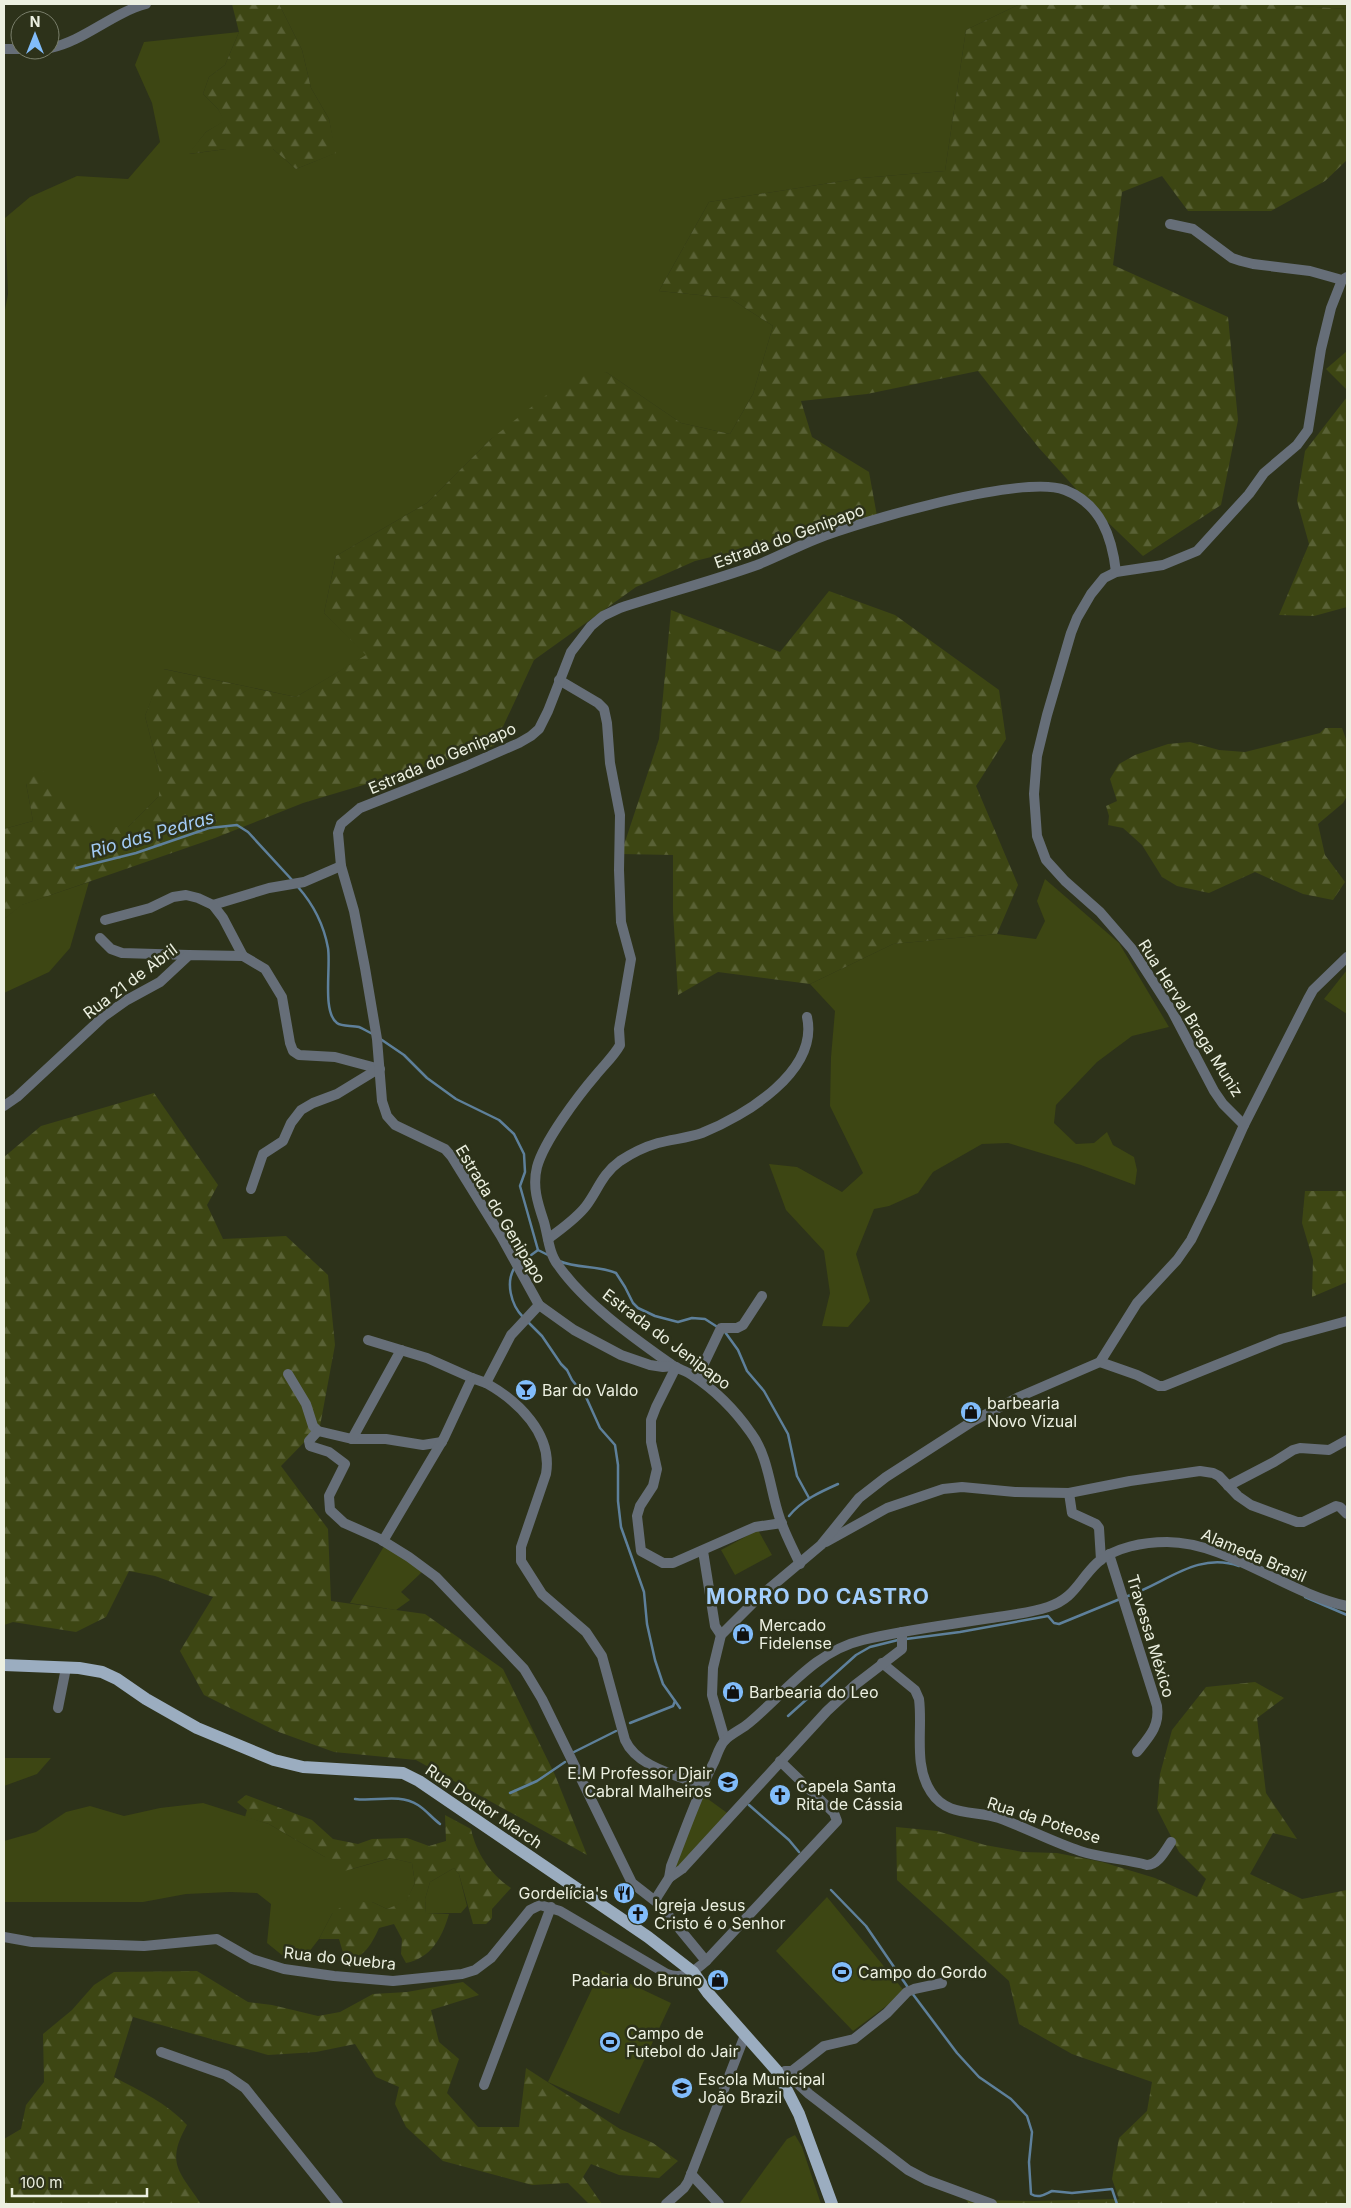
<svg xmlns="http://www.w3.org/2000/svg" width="1351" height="2208" viewBox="0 0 1351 2208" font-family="Inter,sans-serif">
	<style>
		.green { fill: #3d4613 }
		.forest { fill: url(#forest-firs) }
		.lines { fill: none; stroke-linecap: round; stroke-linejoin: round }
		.stream { stroke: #5e809b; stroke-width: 2.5 }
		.minor { stroke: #666e78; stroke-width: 10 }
		.major { stroke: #9badc0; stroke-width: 12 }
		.labels { text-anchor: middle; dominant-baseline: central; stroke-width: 5; stroke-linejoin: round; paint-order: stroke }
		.street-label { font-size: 16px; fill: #ecf0e1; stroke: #2d321a }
		.poi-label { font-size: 16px; fill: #ecf0e1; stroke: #2d321a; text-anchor: start }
		.water-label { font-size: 18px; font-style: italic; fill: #a3cbf5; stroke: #2d321a }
		.district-label { font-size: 21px; font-weight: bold; letter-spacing: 1px; fill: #a2cdfb; stroke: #2d321a }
	</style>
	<defs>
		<pattern id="forest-firs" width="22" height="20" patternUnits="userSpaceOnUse" patternTransform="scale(1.25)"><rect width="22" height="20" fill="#3d4613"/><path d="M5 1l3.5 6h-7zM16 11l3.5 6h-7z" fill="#596135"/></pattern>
	</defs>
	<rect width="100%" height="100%" fill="#2d321a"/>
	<g class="green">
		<path d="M279,4h741l-54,26 -21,141 -83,7 -153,24 -50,89 71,7 43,28 -20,68 -23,40 -49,-11 -75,-51 -115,67 -64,64 -91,53 -12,57 43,42 -71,42 -132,-28 -19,47 14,54v26l-31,31h-36l-66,-44 7,38 -29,8v-514l4,-21 -3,-76 25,-21 47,-21 51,3 32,-37 -8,-39 -17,-38 9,-23 95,-10 -14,33 -16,12 -6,17 15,15 7,12 -19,11 -17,22 37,-5h47l23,20 39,-16 -6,-34 -18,-31 -9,-38z"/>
		<path d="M1267,4h80v5l-79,-5z"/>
		<path d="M1045,879l74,64 50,84 -37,9 -35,26 -41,43 -2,18 22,21 18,-1 13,-11 6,13 21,12 3,13 -2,15 -54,-20 -73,-22 -26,1 -49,28 -15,21 -29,13 -15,3 -18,45 14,47 -22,26 -26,-1 8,-33 -6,-42 -38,-41 -17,-46 28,3 45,25 21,-19 -33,-67 1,-49 4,-46 -25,-27 83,-40 104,-10 39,5 9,-18 -8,-20z"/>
		<path d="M89,882l-19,66 -21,24 -45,21v-74l17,-14z"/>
		<path d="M1347,970v44l-23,-15z"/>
		<path d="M758,1530l14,25 -37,20 -14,-25z"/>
		<path d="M386,1543l36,29 -21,20 9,8 -14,10 -46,-7z"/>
		<path d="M4,1758h47l-14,16 -33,12z"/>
		<path d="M701,1794l29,21 -51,53 -5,-2z"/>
		<path d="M203,1803l66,21 56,33 27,12 39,-11 21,5 3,20 -9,19 -19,7 -15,-7 -40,12 -13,25 -14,18 -17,3 -21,-17 4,-39 -14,-11 -27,-1 -44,2 -43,8h-139v-61l32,-9 30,-20 24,-6 34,10 36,-8z"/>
		<path d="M454,1868l5,6 8,32 -6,7h-35l-1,-14 5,-17z"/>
		<path d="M827,1897l78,95 -52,39 -77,-80z"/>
		<path d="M601,1970l70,33 -52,111 -71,-32z"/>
		<path d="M795,2135l7,12 19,57h-82l48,-65z"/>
	</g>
	<g class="forest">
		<path d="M232,4h47l23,46 9,38 18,31 7,34 -40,16 -23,-20h-47l-38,5 18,-22 18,-11 -6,-12 -15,-15 6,-17 16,-12 14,-33z"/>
		<path d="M1020,4h247l80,5v151l-22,21 -54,30h-83l-26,-35 -40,16 -9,73 115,52 10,103 -17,85 -78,51 -49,-47 -55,-61 -61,-77 -111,23 -66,7 11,36 57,35 8,44 -182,45 -59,26 -102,73 -40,86 -191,57 -88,35 -193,67 -18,14v-90l29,-8 -7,-38 15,-14 51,58h36l31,-31v-26l-14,-54 18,-47 133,28 70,-42 -42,-42 12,-57 91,-53 64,-64 77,-61 38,-6 75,51 49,11 23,-40 20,-68 -43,-28 -71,-7 50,-89 153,-24 83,-7 21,-141z"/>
		<path d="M1347,351v39l-21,-21z"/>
		<path d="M1347,397v210l-33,9 -35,-1 30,-71 -12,-43 8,-50z"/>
		<path d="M829,591l66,24 104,75 7,49 -30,47 42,99 -21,49 -104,10 -83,40 -92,-12 -40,23 -5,-84v-56l-52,-1 38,-115 12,-129 109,42z"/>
		<path d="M1325,728h17l5,14v54l-4,7 -25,21 7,31 20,27 -12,18 -30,-6 -48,-22 -46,21 -32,-7 -15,-9 -20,-32 -19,-17 -15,-3 1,-9 -3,-10 11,-5 -7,-22 9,-15 16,-9 33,-11 22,-2 29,8 26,2 75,-19z"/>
		<path d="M154,1093l64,92 -11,20 16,34 63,-3 42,39 7,70 -15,81 -39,40 47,63 3,72 94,13 78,55 52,106 32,80 -171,-95 -82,-8 -58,-21 -72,-36 -24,-44 33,-54 -58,-21 -26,-5 -23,46 -30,15 -63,-10 -9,3v-468l37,-31z"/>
		<path d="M1305,1191h42v91l-35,15 1,-37 -11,-37z"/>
		<path d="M1255,1682l29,16 -27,20 9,75 31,46 -24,-6 -23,41 52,25 45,-9v314h-378l-3,-4 68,1 85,-2 -7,-20 7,-41 28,-27 5,-29 -80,-28 -53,-30 -10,-43 -112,-101 -1,-53 41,4 48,14 38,7 34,1 45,9 53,16 42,19 9,-18 -27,-27 -22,-43 3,-35 12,-44 34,-43z"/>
		<path d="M246,1795l66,25 21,19 25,5 14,-5 35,-1 22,8 17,-5 -1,-26 26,14c5,24 20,46 40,59l-19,21v9l-6,6h-13l-14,-50 -5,-6 -24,14 -5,17 1,14 23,1c-7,24 -18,44 -43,49l-5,-9 1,-15 -8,-15 -15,4c-8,18 -15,28 -33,35l-7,-24h-20l13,-25 15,-12h25l15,7 19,-8 9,-18 -3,-20 -22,-5 -56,16 -9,-17 -56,-33 -24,-7 2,-7 -10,-8z"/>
		<path d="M197,1971l51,31 24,3 46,11 22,-4 33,-18 34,-2 56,-10 16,13 -48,15 8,32 20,17 -12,34 31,34h41l7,-59 94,61 33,14 25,18 -19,17 -40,-3 -28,-11 -8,13 19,27h-13l-21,-21 -36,2 -89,-24 -37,-34 -11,-23 4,-17 -23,-10 -21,-33 -39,8 -48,3 -135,-38 -19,60c26,14 53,26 73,48 -22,39 -7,47 14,79h-197v-65l17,-10 5,-24 18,-23 -1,-48 29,-24 22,-25 20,-13z"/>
	</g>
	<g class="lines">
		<g class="stream">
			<path d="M76,868l60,-15 73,-25 28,-3 11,7 45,49"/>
			<path d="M298,887c15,17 26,39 30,61 3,19 -6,64 9,75 5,4 15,2 22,4 5,2 9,5 14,7"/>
			<path d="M379,1038l25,17 23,23 29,21 43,21 15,14 10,20 1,18 -5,14 18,64 10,5"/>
			<path d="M559,1261c19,8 39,4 57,12l9,14 8,16 5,5 17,8 23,6 14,-4 13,1 14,9"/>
			<path d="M519,1264l19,-14"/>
			<path d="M515,1267c-10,15 -4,38 8,50"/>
			<path d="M527,1321l15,15 19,28 6,6 5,10 14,17 14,31 15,17 3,20v36l3,26 23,65 3,32 8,36 8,24 17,24"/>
			<path d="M725,1332l13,18 9,21 17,20 24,43 9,42 12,22"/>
			<path d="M789,1516c13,-16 31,-24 49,-32"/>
			<path d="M1125,1597c39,-12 71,-46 114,-31"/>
			<path d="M1305,1597l42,18"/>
			<path d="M906,1639l54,-7 88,-16 6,7 5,1 61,-25"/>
			<path d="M788,1716l68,-61 14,-8 28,-7"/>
			<path d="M630,1723l43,-17 2,-5"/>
			<path d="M574,1752l42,-21"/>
			<path d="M510,1793l27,-12 28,-19"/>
			<path d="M355,1799c21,3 43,-6 63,6 8,5 14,13 22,19"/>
			<path d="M749,1805l40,35 10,12"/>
			<path d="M831,1890l35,36 43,63"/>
			<path d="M912,1993l45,60 22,24 32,22 16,17 5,16 -3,30 2,32c8,5 14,0 21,-3l20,2 40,-4 5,15"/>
		</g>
		<g class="minor">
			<path d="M50,48c34,-7 62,-35 96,-44"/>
			<path d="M4,49h16"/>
			<path d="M1170,224l23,5 39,29 9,3 12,3 57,7 32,9 5,-3"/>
			<path d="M559,680l39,23 6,6 3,14 3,40 10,52 -1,55 2,52 10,37 -12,70 1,16c-6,11 -16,20 -24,30 -18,21 -52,66 -59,92 -5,20 1,37 7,55 4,14 5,32 14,43 27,39 76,73 114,100 6,4 14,6 20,10 23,15 43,35 59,58 18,24 19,58 29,86 5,15 13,30 20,45"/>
			<path d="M213,905l56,-17 35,-6 37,-16"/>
			<path d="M105,920l45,-12 23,-11 13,-2 12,3 15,7 10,13 20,38"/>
			<path d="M100,938l11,11 11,4 67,2"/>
			<path d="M4,1106l13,-9 86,-80 24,-17 33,-18 29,-27 54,1 22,13 17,28 8,46 3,8 6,4 36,2 45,12"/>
			<path d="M1244,1125l-21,-21 -9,-13 -42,-80 -40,-62 -32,-37 -35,-31 -19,-21 -9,-24 -3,-42 3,-38 10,-41 24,-82 6,-15 14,-24 13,-16 12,-6 47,-7 34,-14 52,-57 15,-21 33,-28 11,-15 13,-81 10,-41 11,-28"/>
			<path d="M251,1189l12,-35 20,-13 8,-18 10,-13 12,-7 24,-9 41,-25"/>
			<path d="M548,1239c13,-10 28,-20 38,-33 12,-16 16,-32 34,-45 12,-8 24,-14 38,-18 15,-4 30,-5 44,-10 43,-17 117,-62 105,-116"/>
			<path d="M368,1340l59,18 45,20"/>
			<path d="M1100,1362l37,13 22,11h5l117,-47 66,-18"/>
			<path d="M673,1366l-10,1 -13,-2 -29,-10 -47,-25 -35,-25 -38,-69 -49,-79 -7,-8 -50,-24 -8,-9 -5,-15 -5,-62 -12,-71 -11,-57 -13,-45 -3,-33 3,-9 19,-16 106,-42 53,-23 12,-7 8,-7 9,-18 23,-59 20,-26 12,-10 17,-8c46,-15 92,-27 137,-43 20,-8 39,-18 59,-26 46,-18 207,-65 249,-49 36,14 47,47 51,82"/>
			<path d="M676,1367l-20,40 -5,13v22l6,27 -4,17 -13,20 -3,10 4,35 22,12h10l82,-36 27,-4"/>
			<path d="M288,1374l18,30 7,22 5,5 34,8h34l37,6 19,-3"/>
			<path d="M697,1378l24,-50h16l6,-3 19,-29"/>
			<path d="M486,1383c32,18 67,51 60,91l-25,73v14l21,33 44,38 16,24 23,84c12,27 51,35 77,45"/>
			<path d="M318,1431l-9,10 1,5 19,6 16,12 -16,32 1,14 14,13 36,16 29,18 27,20 88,92 18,30 90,184 27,21 47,57"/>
			<path d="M352,1439l49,-89"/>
			<path d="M1228,1486l46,-24 19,-12 7,-2 29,2 18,-10"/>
			<path d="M1069,1493l3,20 24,11 3,4 2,32"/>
			<path d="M383,1541l61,-103 28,-60 14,5 25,-48 28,-30"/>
			<path d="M826,1542l61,-34 56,-19 19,-2 53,5 54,1 61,-12 70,-10 13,2 6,3 19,20 13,9 46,17h6l33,-16 4,1 7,7"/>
			<path d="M703,1551l12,75 6,9"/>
			<path d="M1109,1554l48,152c3,20 -8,31 -20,46"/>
			<path d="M882,1663l33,27 4,9c4,30 -6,66 12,93 16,25 44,18 68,26 27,10 54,24 81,33 21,7 45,8 67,14 11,0 18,-14 24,-23"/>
			<path d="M58,1708l8,-40"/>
			<path d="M725,1740l-13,-45 1,-27 8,-33 37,-37 63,-53 38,-47 27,-21 87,-56 46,-24 81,-35 37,-59 40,-43 14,-20 20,-41 33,-74 64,-126 5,-9 34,-33"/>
			<path d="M669,1878l13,-9 145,-158 28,-26 47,-36v-17"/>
			<path d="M655,1900l14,-22 2,-12c14,-35 26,-71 43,-104 3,-7 6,-17 11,-22 7,-7 17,-11 24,-17 36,-30 66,-72 114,-83 42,-10 85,-15 128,-22 19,-3 39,-5 57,-11 27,-9 30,-26 49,-44 17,-16 48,-21 70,-21 60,0 121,52 180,64"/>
			<path d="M4,1937l28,5 112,4 73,-7 35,20 32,10 50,7 59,5 69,-7 13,-4 16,-12 39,-48 10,-5 20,6 107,63c16,6 28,-3 39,-13l131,-140 -3,-8 -54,-52"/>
			<path d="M161,2052l65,23 19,13 93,116"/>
			<path d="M785,2071h7l32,-25 30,-7 33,-26 20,-21 7,-3 28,-6"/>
			<path d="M790,2072l5,9 14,13 99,76 19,10 65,24"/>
			<path d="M484,2085l67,-178"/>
			<path d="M691,2174l28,30"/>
			<path d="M666,2204l18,-16 4,-6 57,-147"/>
		</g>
		<path class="major" d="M4,1665l75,3 23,4 15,7 29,20 51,29 77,32 29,7 100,6 16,8 229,156 45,35 15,21 69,78 22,43 33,90"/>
	</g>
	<defs>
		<g id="bar-disc" transform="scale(1.125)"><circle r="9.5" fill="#81bcfa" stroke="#2d321a"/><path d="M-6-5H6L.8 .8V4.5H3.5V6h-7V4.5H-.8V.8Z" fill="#111"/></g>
		<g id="shop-disc" transform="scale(1.125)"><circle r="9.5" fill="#81bcfa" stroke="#2d321a"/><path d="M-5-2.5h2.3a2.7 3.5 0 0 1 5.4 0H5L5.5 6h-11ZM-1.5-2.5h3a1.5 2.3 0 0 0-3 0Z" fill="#111"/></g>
		<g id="school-disc" transform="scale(1.125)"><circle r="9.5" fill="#81bcfa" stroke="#2d321a"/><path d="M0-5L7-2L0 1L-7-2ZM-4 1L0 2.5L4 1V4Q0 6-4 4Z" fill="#111"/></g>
		<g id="church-disc" transform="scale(1.125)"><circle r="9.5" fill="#81bcfa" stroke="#2d321a"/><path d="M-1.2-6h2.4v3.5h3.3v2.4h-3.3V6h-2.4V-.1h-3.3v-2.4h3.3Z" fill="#111"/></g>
		<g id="restaurant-disc" transform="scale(1.125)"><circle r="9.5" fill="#81bcfa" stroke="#2d321a"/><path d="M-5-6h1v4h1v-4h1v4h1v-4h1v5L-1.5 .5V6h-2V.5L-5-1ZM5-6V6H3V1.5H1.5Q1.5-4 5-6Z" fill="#111"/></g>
		<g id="stadium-disc" transform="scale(1.125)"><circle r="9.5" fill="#81bcfa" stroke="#2d321a"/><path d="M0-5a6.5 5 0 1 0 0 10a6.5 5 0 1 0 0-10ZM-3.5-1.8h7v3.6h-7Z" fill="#111"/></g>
	</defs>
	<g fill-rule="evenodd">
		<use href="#bar-disc" x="526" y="1390"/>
		<use href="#shop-disc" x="971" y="1412"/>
		<use href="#shop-disc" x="743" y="1634"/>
		<use href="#shop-disc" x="733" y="1692"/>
		<use href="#school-disc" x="728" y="1782"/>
		<use href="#church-disc" x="780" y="1795"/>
		<use href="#restaurant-disc" x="624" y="1893"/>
		<use href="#church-disc" x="638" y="1914"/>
		<use href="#stadium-disc" x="842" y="1972"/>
		<use href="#shop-disc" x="718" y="1980"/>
		<use href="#stadium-disc" x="610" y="2042"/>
		<use href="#school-disc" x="682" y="2088"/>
	</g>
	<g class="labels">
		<g class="street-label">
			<text transform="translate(789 536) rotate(-20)">Estrada do Genipapo</text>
			<text transform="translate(442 758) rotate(-23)">Estrada do Genipapo</text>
			<text transform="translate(130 981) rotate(-37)">Rua 21 de Abril</text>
			<text transform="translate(1191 1018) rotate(58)">Rua Herval Braga Muniz</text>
			<text transform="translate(501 1214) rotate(59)">Estrada do Genipapo</text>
			<text transform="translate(667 1339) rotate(37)">Estrada do Jenipapo</text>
			<text transform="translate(1254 1555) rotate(23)">Alameda Brasil</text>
			<text transform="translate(1151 1636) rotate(73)">Travessa México</text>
			<text transform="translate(484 1806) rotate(34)">Rua Doutor March</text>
			<text transform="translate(1044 1820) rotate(18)">Rua da Poteose</text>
			<text transform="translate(340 1958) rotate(6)">Rua do Quebra</text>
		</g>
		<g class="poi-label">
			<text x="542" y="1390">Bar do Valdo</text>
			<text x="987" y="1403">barbearia<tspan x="987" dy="18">Novo Vizual</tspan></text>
			<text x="759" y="1625">Mercado<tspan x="759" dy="18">Fidelense</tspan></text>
			<text x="749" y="1692">Barbearia do Leo</text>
			<text x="712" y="1773" text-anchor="end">E.M Professor Djair<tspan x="712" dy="18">Cabral Malheiros</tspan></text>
			<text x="796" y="1786">Capela Santa<tspan x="796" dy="18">Rita de Cássia</tspan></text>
			<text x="608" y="1893" text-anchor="end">Gordelícia's</text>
			<text x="654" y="1905">Igreja Jesus<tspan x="654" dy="18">Cristo é o Senhor</tspan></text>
			<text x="858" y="1972">Campo do Gordo</text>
			<text x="702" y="1980" text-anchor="end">Padaria do Bruno</text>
			<text x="626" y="2033">Campo de<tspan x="626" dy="18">Futebol do Jair</tspan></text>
			<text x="698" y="2079">Escola Municipal<tspan x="698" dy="18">João Brazil</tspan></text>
		</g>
		<g class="water-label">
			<text transform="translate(152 834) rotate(-16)">Rio das Pedras</text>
		</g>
		<g class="district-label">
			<text x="818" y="1596">MORRO DO CASTRO</text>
		</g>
	</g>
	<rect width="1351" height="2208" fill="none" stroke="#ecf0e1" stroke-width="10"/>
	<g transform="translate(35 35)"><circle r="24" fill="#2d321a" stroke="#797e6a"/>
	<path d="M0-4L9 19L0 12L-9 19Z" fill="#81bcfa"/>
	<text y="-8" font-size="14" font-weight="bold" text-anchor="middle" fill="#ecf0e1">N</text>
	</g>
	<path d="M12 2188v8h135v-8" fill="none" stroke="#ecf0e1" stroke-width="2.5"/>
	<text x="20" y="2188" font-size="15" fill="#ecf0e1" stroke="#2d321a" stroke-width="4" paint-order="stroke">100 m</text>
</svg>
